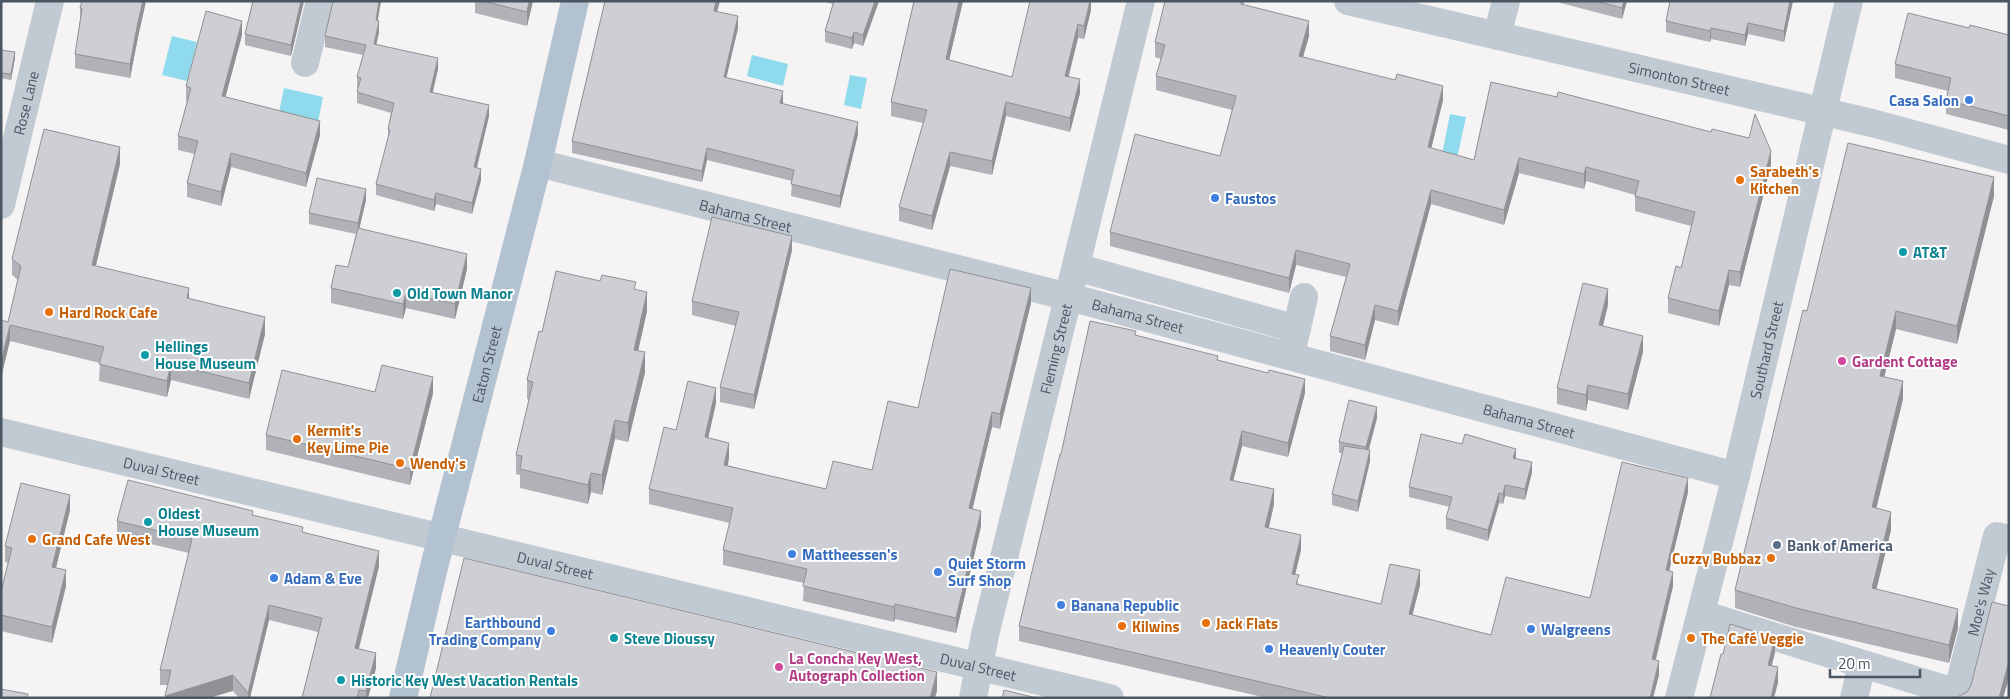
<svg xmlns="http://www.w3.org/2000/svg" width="2010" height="699" viewBox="0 0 2010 699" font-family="'Titillium Web',sans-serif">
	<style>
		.water { fill: #90daee }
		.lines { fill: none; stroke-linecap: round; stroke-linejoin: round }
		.minor { stroke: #c1cad2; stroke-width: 28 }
		.major { stroke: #b3c2d1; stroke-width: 28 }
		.wall { fill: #b0b2b7 }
		.shaded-wall { fill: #909195 }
		.building { fill: #cdcfd5; stroke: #909195 }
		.shop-dot { fill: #3f7fe0; stroke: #fff; stroke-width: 2 }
		.food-dot { fill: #e8710a; stroke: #fff; stroke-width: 2 }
		.culture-dot { fill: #0f9aa8; stroke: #fff; stroke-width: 2 }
		.hotel-dot { fill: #d1479c; stroke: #fff; stroke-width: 2 }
		.service-dot { fill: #5c6f8a; stroke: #fff; stroke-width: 2 }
		.labels { text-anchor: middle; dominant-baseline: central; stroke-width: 4; stroke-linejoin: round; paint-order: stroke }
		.street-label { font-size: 15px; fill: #4a5661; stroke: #fff }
		.shop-label { font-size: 15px; font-weight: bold; fill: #366cbe; stroke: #fff; text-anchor: start }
		.food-label { font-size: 15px; font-weight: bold; fill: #c56008; stroke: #fff; text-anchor: start }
		.culture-label { font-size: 15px; font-weight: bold; fill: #0d838f; stroke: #fff; text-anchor: start }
		.hotel-label { font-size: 15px; font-weight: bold; fill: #b23c85; stroke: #fff; text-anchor: start }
		.service-label { font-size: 15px; font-weight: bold; fill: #4e5e75; stroke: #fff; text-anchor: start }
	</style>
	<rect width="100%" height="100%" fill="#f5f3f3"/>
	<g class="water">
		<path d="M172,36l25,6 -10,39 -25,-6z"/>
		<path d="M752,55l36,9 -5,22 -36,-10z"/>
		<path d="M850,75l17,3 -6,31 -17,-4z"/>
		<path d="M284,88l39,9 -5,25 -39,-9z"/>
		<path d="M1450,114l16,3 -10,46 -15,-3z"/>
	</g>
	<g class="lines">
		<g class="minor">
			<path id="s1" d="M1348,1l524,122 137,37"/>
			<path d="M1497,36l9,-35"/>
			<path d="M305,63l15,-62"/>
			<path id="s2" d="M538,163l531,134 667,179"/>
			<path id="s3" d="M1,205l49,-204"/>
			<path d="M1076,267l221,62"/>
			<path d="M1293,345l11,-48"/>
			<path id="s4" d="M1,432l1109,266"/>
			<path d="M1701,614l256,79"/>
			<path id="s5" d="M973,698l12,-63 156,-634"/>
			<path id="s6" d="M1679,698l57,-222 113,-475"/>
			<path d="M1854,698l8,-33"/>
			<path id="s7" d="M1956,698l41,-162 12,3"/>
		</g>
		<path class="major" id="s8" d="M403,698l31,-131 104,-404 37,-162"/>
	</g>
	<g class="wall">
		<path d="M82,1h64l-8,36 -8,41 -55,-10v-14l5,-34v-12z"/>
		<path d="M253,1h51l-13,55 -46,-11v-11z"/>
		<path d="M333,1h48l-4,19 2,12 -3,12 62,25 -5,23 56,24 -12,52 4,12 -9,34 -36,-10 -2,7 -58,-16v-11l12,-45v-10l3,-16 -34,-10v-11l1,-4h-1v-11l6,-22 -38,-8v-11z"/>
		<path d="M475,1h58l-6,25 -52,-13z"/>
		<path d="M605,1h115l-3,10 21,17 -12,49 57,26v1l75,30 -18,74 -49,-12 1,-15 -85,-21 -5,22 -130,-29v-12z"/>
		<path d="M821,1h58l-16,45 -9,-3 -2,6 -27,-7v-11l8,-27z"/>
		<path d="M914,1h49l-14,59 63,17 79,-76v9l-7,29 -6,-1 -9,38 11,17 -10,39 -64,-16 -14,59 -42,-9 -18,64 -33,-9v-14l24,-84 -32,-7v-14z"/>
		<path d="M1244,1v4l65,31 -6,21 140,43 -12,48 43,12 17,-78 280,83 -31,122 -11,-2 -10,41 -51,-13v-15l13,-30 10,-42 -56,-15v-16l-49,-14 -2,8 -65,-16 -15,52 -73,-21 -33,122 -23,-6 -10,40 -35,-9v-15l16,-59 -50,-12 -7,28 -179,-47v-14l110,-76 12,-46 -76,-20v-14l5,-17 -6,-2v-15z"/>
		<path d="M1553,1h74l-5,18z"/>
		<path d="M1670,1h123l-9,41 -36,-8 -3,12 -34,-7 -1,3 -44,-10v-11z"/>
		<path d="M1969,28l40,7v95l-63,-16v-14l2,-9 -53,-13v-14z"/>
		<path d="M242,35l-17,62 95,38 -14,52 -75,-20 -10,39 -34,-9v-14l8,-29 -17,-4v-14l9,-35h-1v-15z"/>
		<path d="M1,50l14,8 -4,22 -10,-2z"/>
		<path d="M120,164l-24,102 93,33 76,35 -16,65 -78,-19 -4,17 -68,-16 1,-18 -90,-22 -2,-19 10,-42 -6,-5v-16z"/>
		<path d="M1994,196l-37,148 -61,-15 -12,48 19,22 -27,109 15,22 -15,60 82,38 -9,35 -153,-36 -61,-19v-18l72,-279z"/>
		<path d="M366,200l-7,29 108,40 -12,50 -49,-11 -3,11 -72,-16v-15l17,-21 8,-33 -47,-10v-11z"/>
		<path d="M792,250l-38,159 -34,-7v-15l16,-61 -44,-11v-14z"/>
		<path d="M636,289l11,22 -9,40 7,21 -17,70 -13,-3 -13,56 -11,-3 -3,12 -68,-16v-13l-4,-1v-19l13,-55 -2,-1v-19l15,-48z"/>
		<path d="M1031,303l-31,126 -8,-2 -20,82 9,17 -25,107 -61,-14 -1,3 -91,-21 1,-18 -81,-18v-15l7,-27 -81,-19v-15l27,-59 40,-27 -8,35 21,20 -1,8 98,23 46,-19 46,-62z"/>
		<path d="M1608,305l-5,21 40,26 -15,58 -40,-10 -2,11 -29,-7v-16z"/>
		<path d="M1136,335l82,25 87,33 -17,64 -46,-11 -9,34 41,24 -5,24 32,22 -6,24 4,11 82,19 39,-19 -8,30 79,20 99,-37 98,-106 -19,79 4,15 -17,74 3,15 -6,23h-386l-248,-57v-15l42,-172z"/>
		<path d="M375,392l58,1 -23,92 -144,-35v-15z"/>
		<path d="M1377,418l-8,32 1,11 -12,51 -26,-7v-11l10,-41h-3v-11z"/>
		<path d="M1516,458l16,14 -7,28 -20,-4 -2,8 -4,-1 -11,38 -42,-12v-11l4,-11 -41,-10v-10z"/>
		<path d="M70,510l-14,58 10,18 -14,57 -51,-12v-40l7,-28 -3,-1v-16z"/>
		<path d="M253,515l50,17 76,34 -20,83 17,19 -8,30h-66l16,-66 -49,-12 -19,78h-11l-6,-7 -68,7 3,-13h-8v-15l29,-117 -72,-17v-15z"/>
	</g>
	<g class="shaded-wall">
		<path d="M143,1h3l-8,36 -8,41v-14l8,-42z"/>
		<path d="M301,1h3l-13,55v-11z"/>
		<path d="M379,1h2l-5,30v-11z"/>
		<path d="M529,1h4l-6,25v-14z"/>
		<path d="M716,1h4l-6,21v-11z"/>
		<path d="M875,1h4l-16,45v-11z"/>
		<path d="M959,1h4l-17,72v-14z"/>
		<path d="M1090,1h1v9l-7,29v-13z"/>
		<path d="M1624,1h3l-5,18v-11z"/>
		<path d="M1790,1h3l-9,41v-11z"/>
		<path d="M738,16v12l-14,60v-11z"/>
		<path d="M242,21v14l-20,75v-14z"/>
		<path d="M379,21v11l-5,23v-11z"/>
		<path d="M1309,21v15l-10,35v-15z"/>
		<path d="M1748,23v11l-3,12v-11z"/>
		<path d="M1078,24v14l-13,51v-13z"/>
		<path d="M1711,28v11l-1,3v-11z"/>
		<path d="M854,32v11l-2,6v-11z"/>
		<path d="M15,52v6l-4,22v-6z"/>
		<path d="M438,58v11l-8,34v-11z"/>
		<path d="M1080,79v14l-10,39v-14z"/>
		<path d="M1443,86v14l-15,62v-15z"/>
		<path d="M783,91v12l-3,12v-12z"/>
		<path d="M1006,102v14l-14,59v-14z"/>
		<path d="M489,105v11l-15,62v-11z"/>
		<path d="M320,121v14l-14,52v-14z"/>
		<path d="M858,122v12l-18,74v-12z"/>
		<path d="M120,147v17l-28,117v-16z"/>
		<path d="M707,148v12l-5,22v-11z"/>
		<path d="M1771,151v14l-31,122v-15z"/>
		<path d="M950,152v14l-18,64v-14z"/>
		<path d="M231,153v14l-10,39v-14z"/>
		<path d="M1519,158v15l-15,52v-15z"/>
		<path d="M1586,167v14l-2,8v-15z"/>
		<path d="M481,169v11l-9,34v-11z"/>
		<path d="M1994,177v19l-37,148v-18z"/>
		<path d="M366,189v11l-8,34v-11z"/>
		<path d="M1431,190v14l-33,122v-15z"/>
		<path d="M436,193v11l-2,7v-11z"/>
		<path d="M792,236v14l-38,159v-14z"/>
		<path d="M1296,250v15l-7,28v-15z"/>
		<path d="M467,254v15l-12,50v-15z"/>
		<path d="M1729,270v15l-10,41v-15z"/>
		<path d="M189,288v16l-2,-6z"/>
		<path d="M1031,288v15l-31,126v-15z"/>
		<path d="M1608,289v16l-9,36v-16z"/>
		<path d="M647,292v19l-13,58v-19z"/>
		<path d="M406,293v15l-3,11v-15z"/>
		<path d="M1375,305v15l-10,40v-15z"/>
		<path d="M1896,311v18l-16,65v-18z"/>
		<path d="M265,317v17l-16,65v-16z"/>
		<path d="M10,325v16l-9,37v-16z"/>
		<path d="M1643,336v16l-15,58v-16z"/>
		<path d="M645,352v20l-17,70v-19z"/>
		<path d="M171,364v16l-4,17v-16z"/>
		<path d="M433,377v16l-23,92v-16z"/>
		<path d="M1305,379v14l-17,64v-14z"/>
		<path d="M1903,381v18l-31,127v-19z"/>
		<path d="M1588,385v15l-2,11v-16z"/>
		<path d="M716,388v15l-11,49v-15z"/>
		<path d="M1377,407v11l-11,40v-11z"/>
		<path d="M992,412v15l-23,97v-16z"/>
		<path d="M615,420v19l-13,56v-20z"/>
		<path d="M1242,431v15l-12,48v-14z"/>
		<path d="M729,443v15l-5,22v-15z"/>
		<path d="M1516,449v10l-3,-1z"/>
		<path d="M1370,450v11l-12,51v-11z"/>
		<path d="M1532,462v10l-7,28v-11z"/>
		<path d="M591,473v19l-3,12v-19z"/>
		<path d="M1688,478v14l-22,92v-14z"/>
		<path d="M1505,485v11l-2,8v-10z"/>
		<path d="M1274,489v15l-9,38v-15z"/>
		<path d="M1499,493v10l-11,38v-11z"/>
		<path d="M70,495v15l-18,73v-16z"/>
		<path d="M981,511v15l-25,107v-15z"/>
		<path d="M1891,512v18l-19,77v-19z"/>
		<path d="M1301,535v15l-9,38v-14z"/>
		<path d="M379,551v15l-24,97v-15z"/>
		<path d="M66,570v16l-14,57v-16z"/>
		<path d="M1420,570v15l-11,44v-15z"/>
		<path d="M1673,572v14l-21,88v-15z"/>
		<path d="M895,604v15l-1,3v-15z"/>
		<path d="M269,605v15l-19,78h-2v-5z"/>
		<path d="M1958,609v19l-9,35v-18z"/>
		<path d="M1775,638v15l-7,27v-15z"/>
		<path d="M376,653v15l-8,30h-2v-7z"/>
		<path d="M1659,661v14l-6,23h-3z"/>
		<path d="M2009,661v17l-6,20h-4z"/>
		<path d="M1778,667v16l-4,15h-3z"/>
		<path d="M937,672v19l-2,7h-5z"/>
		<path d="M233,675v16l-24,7h-44v-2z"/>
	</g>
	<g class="building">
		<path d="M82,1h61l-5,21 -8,42 -55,-10 7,-45 -2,-1z"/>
		<path d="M253,1h48l-10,44 -46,-11z"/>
		<path d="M333,1h46l-3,19 3,1 -5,23 64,14 -8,34 59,13 -15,62 7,2 -9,34 -36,-10 -2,7 -58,-16 14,-54 -2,-1 6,-26 -37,-11 4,-14 -4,-1 9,-32 -41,-9z"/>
		<path d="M483,1h46l-2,11z"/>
		<path d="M605,1h111l-2,10 24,5 -14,61 59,14 -3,12 78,19 -18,74 -49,-12 3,-14 -87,-22 -5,23 -130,-30z"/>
		<path d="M834,1h41l-12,34 -9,-3 -2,6 -27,-7z"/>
		<path d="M914,1h45l-13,58 66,18 18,-76h60l-6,25 -6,-2 -13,52 15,3 -10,39 -64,-16 -14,59 -42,-9 -18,64 -33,-9 28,-97 -36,-8z"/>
		<path d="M1165,1h77l-1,3 68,17 -10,35 96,24 2,-6 46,12 -15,61 46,13 17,-78 66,15 1,-5 153,40 1,-3 37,9 6,-24 16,37 -31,121 -11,-2 -10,41 -51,-13 8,-32 5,2 14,-56 -60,-16 4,-15 -53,-14 -2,7 -65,-16 -15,52 -73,-20 -33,121 -23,-6 -10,40 -35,-9 20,-72 -54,-14 -7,28 -179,-46 25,-98 85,22 16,-60 -80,-20 9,-31 -10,-3z"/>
		<path d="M1596,1h28l-2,7z"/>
		<path d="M1670,1h120l-6,30 -36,-8 -3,12 -34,-7 -1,3 -44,-10z"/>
		<path d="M206,11l36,10 -20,75 98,25 -14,52 -75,-20 -10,39 -34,-9 11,-42 -20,-5 13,-48 -5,-2z"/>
		<path d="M1908,13l61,15 1,-3 39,10v81l-63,-16 5,-22 -56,-14z"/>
		<path d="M1,50l14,2 -4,22 -10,-1z"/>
		<path d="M44,129l76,18 -28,118 97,23 -2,10 78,19 -16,66 -78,-19 -4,17 -68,-17 5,-17 -94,-22 -9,37v-42l7,2 13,-56 -9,-7z"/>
		<path d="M1848,143l146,34 -37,149 -61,-15 -16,65 23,5 -31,126 19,5 -19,76 86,21 -9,36 -153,-37 -61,-18 68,-280 4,1z"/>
		<path d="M317,178l49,11 -8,34 -49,-10z"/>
		<path d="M712,217l80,19 -38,159 -34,-8 19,-75 -47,-11z"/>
		<path d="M358,228l109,26 -12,50 -49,-11 -3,11 -72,-16 5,-23 12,2z"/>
		<path d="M950,269l81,19 -31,126 -8,-2 -23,96 12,3 -25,107 -61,-14 -1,3 -91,-21 4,-17 -84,-19 10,-42 -84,-19 15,-62 12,3 12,-49 28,7 -11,49 24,6 -5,22 102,24 7,-28 39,9 16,-69 30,7z"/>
		<path d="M556,271l44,10 2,-6 34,7 -2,7 13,3 -13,58 11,2 -17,71 -13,-3 -13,55 -11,-2 -3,12 -68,-16 2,-13 -6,-1 17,-73 -6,-2 12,-49 3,1z"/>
		<path d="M1583,283l25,6 -9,36 44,11 -15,58 -40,-9 -2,10 -29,-7z"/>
		<path d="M1090,321l46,10 -1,4 83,21 -1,4 51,13 1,-3 36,9 -17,64 -46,-12 -12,49 44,9 -9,38 36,8 -9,39 7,1 -3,9 85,20 9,-40 30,6 -11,44 82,21 15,-58 84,21 32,-136 66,16 -22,92 7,2 -21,87 7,2 -9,37h-320l-311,-72 41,-172h1z"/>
		<path d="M382,365l51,12 -23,92 -144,-34 16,-65 93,22z"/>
		<path d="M1349,400l28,7 -11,40 -27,-5z"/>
		<path d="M1421,434l41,10 3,-10 51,15 -3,9 19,4 -7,27 -20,-4 -2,9 -4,-1 -11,37 -42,-12 6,-21 -43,-10z"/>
		<path d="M1344,446l26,4 -12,51 -26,-7z"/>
		<path d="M128,480l125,31 -1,4 51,12 -1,5 77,19 -24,97 21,5 -10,38 -7,-1 -2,8h-55l20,-80 -53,-13 -21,88 -15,-18 -68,21 6,-26h-11l32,-131 -75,-18z"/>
		<path d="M21,483l49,12 -18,72 14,3 -14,57 -51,-12v-24l11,-43 -7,-2z"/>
		<path d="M464,558l473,114 -7,26h-500z"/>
		<path d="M1992,602l17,4v55l-10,37h-40v-2l8,-4 4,-7z"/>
		<path d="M1730,624l45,14 -7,27 10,2 -7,31h-61l11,-44h2z"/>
		<path d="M1,689l27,5 -1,4h-26z"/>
		<path d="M1004,690l33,8h-35z"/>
	</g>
	<g class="shop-dot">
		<circle cx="1969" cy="100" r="5"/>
		<circle cx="1215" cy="198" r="5"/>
		<circle cx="792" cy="554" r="5"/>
		<circle cx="938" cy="572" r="5"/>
		<circle cx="274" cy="578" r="5"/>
		<circle cx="1061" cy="605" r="5"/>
		<circle cx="1531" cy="629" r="5"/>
		<circle cx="551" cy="631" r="5"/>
		<circle cx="1269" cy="649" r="5"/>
	</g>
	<g class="food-dot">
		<circle cx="1740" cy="180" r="5"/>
		<circle cx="49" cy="312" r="5"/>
		<circle cx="297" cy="439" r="5"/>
		<circle cx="400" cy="463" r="5"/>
		<circle cx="32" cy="539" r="5"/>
		<circle cx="1771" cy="558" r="5"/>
		<circle cx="1206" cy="623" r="5"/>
		<circle cx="1122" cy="626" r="5"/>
		<circle cx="1691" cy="638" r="5"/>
	</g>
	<g class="culture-dot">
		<circle cx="1903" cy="252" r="5"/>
		<circle cx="397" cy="293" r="5"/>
		<circle cx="145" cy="355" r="5"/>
		<circle cx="148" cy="522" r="5"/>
		<circle cx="614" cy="638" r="5"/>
		<circle cx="341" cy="680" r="5"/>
	</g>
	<g class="hotel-dot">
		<circle cx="1842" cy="361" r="5"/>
		<circle cx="779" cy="667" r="5"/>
	</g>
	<circle class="service-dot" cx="1777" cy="545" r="5"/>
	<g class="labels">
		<g class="street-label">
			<text stroke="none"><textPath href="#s1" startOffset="340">Simonton Street</textPath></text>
			<text stroke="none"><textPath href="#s3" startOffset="105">Rose Lane</textPath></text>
			<text stroke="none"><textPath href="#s2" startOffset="214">Bahama Street</textPath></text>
			<text stroke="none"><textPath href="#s2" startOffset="619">Bahama Street</textPath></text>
			<text stroke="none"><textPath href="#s5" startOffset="359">Fleming Street</textPath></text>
			<text stroke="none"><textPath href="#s6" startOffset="359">Southard Street</textPath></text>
			<text stroke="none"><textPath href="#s8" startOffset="344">Eaton Street</textPath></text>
			<text stroke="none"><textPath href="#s2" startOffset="1024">Bahama Street</textPath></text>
			<text stroke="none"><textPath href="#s4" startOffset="165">Duval Street</textPath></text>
			<text stroke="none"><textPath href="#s4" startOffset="570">Duval Street</textPath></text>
			<text stroke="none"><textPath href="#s7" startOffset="99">Moe's Way</textPath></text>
			<text stroke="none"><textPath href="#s4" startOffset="1005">Duval Street</textPath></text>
		</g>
		<g class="shop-label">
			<text x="1959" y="100" text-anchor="end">Casa Salon</text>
			<text x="1225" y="198">Faustos</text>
			<text x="802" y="554">Mattheessen's</text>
			<text x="948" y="563">Quiet Storm<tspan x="948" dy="17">Surf Shop</tspan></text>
			<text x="284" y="578">Adam &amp; Eve</text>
			<text x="1071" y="605">Banana Republic</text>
			<text x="541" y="622" text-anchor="end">Earthbound<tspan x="541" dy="17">Trading Company</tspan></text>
			<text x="1541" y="629">Walgreens</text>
			<text x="1279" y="649">Heavenly Couter</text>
		</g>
		<g class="food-label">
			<text x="1750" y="171">Sarabeth's<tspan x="1750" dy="17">Kitchen</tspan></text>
			<text x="59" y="312">Hard Rock Cafe</text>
			<text x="307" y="430">Kermit's<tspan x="307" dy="17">Key Lime Pie</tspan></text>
			<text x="410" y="463">Wendy's</text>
			<text x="42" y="539">Grand Cafe West</text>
			<text x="1761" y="558" text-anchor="end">Cuzzy Bubbaz</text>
			<text x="1216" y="623">Jack Flats</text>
			<text x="1132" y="626">Kilwins</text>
			<text x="1701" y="638">The Café Veggie</text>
		</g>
		<g class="culture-label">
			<text x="1913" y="252">AT&amp;T</text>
			<text x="407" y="293">Old Town Manor</text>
			<text x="155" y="346">Hellings<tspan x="155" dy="17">House Museum</tspan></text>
			<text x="158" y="513">Oldest<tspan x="158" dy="17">House Museum</tspan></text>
			<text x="624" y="638">Steve Dioussy</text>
			<text x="351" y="680">Historic Key West Vacation Rentals</text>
		</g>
		<g class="hotel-label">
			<text x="1852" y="361">Gardent Cottage</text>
			<text x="789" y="658">La Concha Key West,<tspan x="789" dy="17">Autograph Collection</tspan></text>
		</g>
		<g class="service-label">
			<text x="1787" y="545">Bank of America</text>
		</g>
	</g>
	<rect width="2010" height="699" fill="none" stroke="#4a5661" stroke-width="5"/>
	<path d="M1830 669v8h90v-8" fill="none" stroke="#4a5661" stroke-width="2.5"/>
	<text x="1838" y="669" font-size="15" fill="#4a5661" stroke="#ffffff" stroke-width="4" paint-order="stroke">20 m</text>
</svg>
